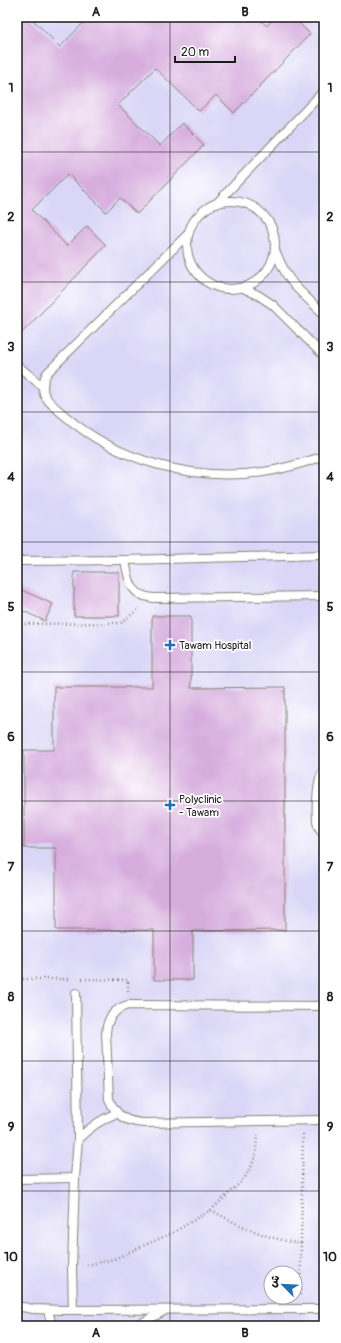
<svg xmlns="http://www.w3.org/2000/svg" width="341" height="1343" viewBox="0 0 341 1343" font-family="Pangolin,'Playpen Sans Arabic',sans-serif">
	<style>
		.built { fill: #dad6f7; fill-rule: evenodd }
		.building { fill: #d7adde }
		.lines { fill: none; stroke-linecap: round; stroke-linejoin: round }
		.lane-casing { stroke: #888278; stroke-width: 10 }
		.path { stroke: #888278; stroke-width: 2.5; stroke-dasharray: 1 3; stroke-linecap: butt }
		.lane { stroke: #fff; stroke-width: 8 }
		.grid { fill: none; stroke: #1c1c1c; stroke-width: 1; stroke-opacity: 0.55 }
		.poi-dot { fill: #1f6fb2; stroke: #fff; stroke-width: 1.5 }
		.labels { text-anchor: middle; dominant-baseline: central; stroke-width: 3.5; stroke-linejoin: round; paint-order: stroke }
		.poi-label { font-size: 11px; fill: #1c1c1c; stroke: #fff; text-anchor: start }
		.neatline { fill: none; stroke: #1c1c1c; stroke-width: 1.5 }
		.grid-label { font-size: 13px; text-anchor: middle; font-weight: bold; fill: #1c1c1c }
	</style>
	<rect width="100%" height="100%" fill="#fff"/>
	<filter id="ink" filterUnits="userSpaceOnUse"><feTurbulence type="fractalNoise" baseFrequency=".025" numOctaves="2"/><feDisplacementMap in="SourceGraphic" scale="8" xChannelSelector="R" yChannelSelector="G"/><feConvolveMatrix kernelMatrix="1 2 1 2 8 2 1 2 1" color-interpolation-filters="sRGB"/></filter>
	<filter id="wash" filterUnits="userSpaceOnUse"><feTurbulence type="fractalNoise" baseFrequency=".012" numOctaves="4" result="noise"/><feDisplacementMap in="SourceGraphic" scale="16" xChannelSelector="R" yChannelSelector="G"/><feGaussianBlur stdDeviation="0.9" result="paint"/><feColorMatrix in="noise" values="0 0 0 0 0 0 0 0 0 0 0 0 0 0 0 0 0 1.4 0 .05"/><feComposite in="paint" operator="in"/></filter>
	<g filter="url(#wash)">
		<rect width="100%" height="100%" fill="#f5e9d4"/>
		<path class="built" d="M17,17h307v1309h-307zM271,1273h24v24h-24z"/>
		<g id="blocks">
			<g class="building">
				<path d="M17,17h13l30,30 29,-30h168l10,9 8,-9h18l17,17 -76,79 -18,-18 -17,16 -44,-43 -37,37 42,41 22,-23 22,22 -67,69 -17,-16 -14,14 -38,-38 -36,36 35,36 20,-20 19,19 -89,93z"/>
				<rect x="74" y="572" width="45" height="44"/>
				<path d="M17,588l36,16 -8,17 -28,-13z"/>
				<path d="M152,616h39v72l94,-1v243l-92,1v49h-39v-50h-98v-82h-32v-98h30v-63h98z"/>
			</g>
		</g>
	</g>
	<g filter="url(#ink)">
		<use href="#blocks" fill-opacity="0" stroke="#888278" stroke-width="1"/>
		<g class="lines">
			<g class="lane-casing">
				<g id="lane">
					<path d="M321,17l3,3"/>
					<circle cx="231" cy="245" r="44"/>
					<path d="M216,204l108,-113"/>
					<path d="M189,233l-142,140c-11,22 2,29 17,42 53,46 129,67 199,57 21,-3 41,-9 61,-16"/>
					<path d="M275,250c4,10 9,22 16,31 9,12 22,22 33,33"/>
					<path d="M243,288l15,7 15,10 51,51"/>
					<path d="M17,365l25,21"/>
					<path d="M125,560c4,20 4,35 28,38l171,-2"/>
					<path d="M17,561l108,-1 199,-5"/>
					<path d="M324,770c-7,8 -8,39 -7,51 1,5 4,10 7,14"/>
					<path d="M324,1006l-196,-1c-14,4 -21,13 -22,28l3,66c7,17 17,23 35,24l180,-3"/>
					<path d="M78,1139c12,-12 23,-20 39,-26"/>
					<path d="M17,1179l58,-1"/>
					<path d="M17,1306l16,3 30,1 261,-1"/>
					<path d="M48,1310l4,16"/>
					<path d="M73,1310l-1,-42 3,-90 3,-39 -2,-146"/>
					<path d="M136,1326l28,-15"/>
				</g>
			</g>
			<g class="path">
				<path d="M17,624l104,-1 19,-15"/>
				<path d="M17,960v19"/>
				<path d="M82,979l46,1v12"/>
				<path d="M17,1049v-70h54"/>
				<path d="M211,1210c29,16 57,30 90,33"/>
				<path d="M87,1265l27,-6 60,-27 37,-22 33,-31 7,-12 5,-13 1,-19"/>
				<path d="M17,1284v8"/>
				<path d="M300,1295l3,-161"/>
			</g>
			<use href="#lane" class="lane"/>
		</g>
	</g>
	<path class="grid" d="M170,17v1309M17,152h307M17,282h307M17,412h307M17,542h307M17,672h307M17,801h307M17,931h307M17,1061h307M17,1191h307"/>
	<g class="poi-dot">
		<path d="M168 639h4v4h4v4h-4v4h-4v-4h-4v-4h4z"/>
		<path d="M168 799h4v4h4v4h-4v4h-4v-4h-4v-4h4z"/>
	</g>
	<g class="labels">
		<g class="poi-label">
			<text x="179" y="645">Tawam Hospital</text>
			<text x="179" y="799">Polyclinic<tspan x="179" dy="13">- Tawam</tspan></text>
		</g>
	</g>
	<rect width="341" height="1343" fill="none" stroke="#fff" stroke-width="44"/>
	<g transform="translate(283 1285) rotate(294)"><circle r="19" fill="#ffffff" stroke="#a4a4a4"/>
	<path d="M0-3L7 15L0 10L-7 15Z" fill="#1f6fb2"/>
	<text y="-6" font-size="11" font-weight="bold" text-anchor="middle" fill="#1c1c1c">ش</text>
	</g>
	<path d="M175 56v6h60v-6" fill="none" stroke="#1c1c1c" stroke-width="2"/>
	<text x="181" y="56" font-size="12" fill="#1c1c1c" stroke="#ffffff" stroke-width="3" paint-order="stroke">20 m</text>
	<rect x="22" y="22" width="297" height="1299" class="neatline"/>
	<g class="grid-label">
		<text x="96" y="16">A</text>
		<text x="245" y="16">B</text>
		<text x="11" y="92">1</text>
		<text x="330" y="92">1</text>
		<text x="11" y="221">2</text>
		<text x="330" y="221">2</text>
		<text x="11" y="351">3</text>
		<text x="330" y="351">3</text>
		<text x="11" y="481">4</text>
		<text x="330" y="481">4</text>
		<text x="11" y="611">5</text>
		<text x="330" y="611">5</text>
		<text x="11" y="741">6</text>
		<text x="330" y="741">6</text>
		<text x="11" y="871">7</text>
		<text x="330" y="871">7</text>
		<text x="11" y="1001">8</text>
		<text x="330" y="1001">8</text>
		<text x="11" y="1131">9</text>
		<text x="330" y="1131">9</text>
		<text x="11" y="1261">10</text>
		<text x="330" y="1261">10</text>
		<text x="96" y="1337">A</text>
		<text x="245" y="1337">B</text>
	</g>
</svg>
